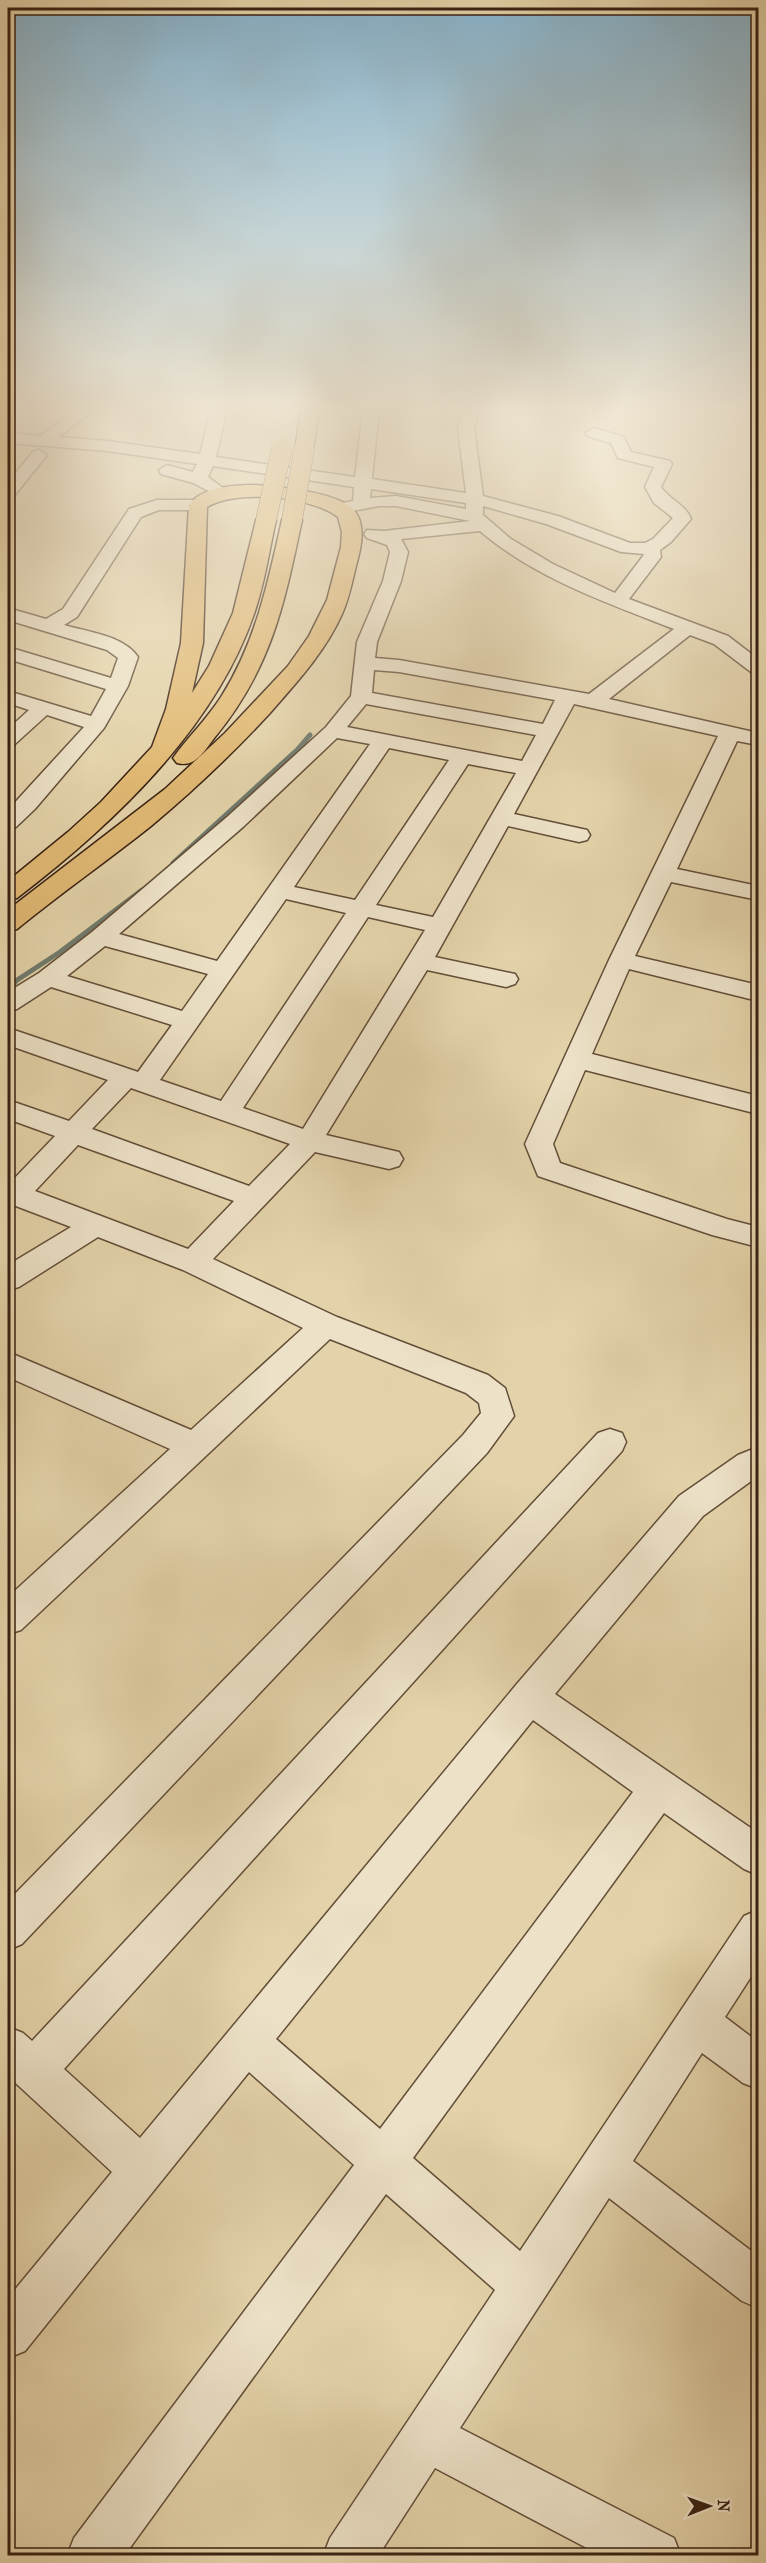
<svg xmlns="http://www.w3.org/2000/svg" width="766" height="2563" viewBox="0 0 766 2563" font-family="'IM FELL French Canon',serif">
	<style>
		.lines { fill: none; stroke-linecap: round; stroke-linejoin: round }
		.stream-far1 { stroke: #707b6e; stroke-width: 5 }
		.stream { stroke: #707b6e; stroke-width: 7 }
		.minor-casing { stroke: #634e38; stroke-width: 3 }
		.major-casing { stroke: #382112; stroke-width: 3 }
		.minor { fill: #ede2c8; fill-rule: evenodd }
		.major { fill: #e2ba75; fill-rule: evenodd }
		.major-bridge-casing { stroke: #382112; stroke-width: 21; stroke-linecap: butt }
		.major-bridge { stroke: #e2ba75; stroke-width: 20 }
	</style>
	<rect width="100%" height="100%" fill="#e4d3aa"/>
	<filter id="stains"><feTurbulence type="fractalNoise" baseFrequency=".00333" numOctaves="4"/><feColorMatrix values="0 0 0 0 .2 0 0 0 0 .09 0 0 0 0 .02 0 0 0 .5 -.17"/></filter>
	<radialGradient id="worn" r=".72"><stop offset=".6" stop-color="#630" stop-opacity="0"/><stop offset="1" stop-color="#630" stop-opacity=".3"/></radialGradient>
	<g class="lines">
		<g class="stream-far1">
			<path d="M173,863l125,-114 12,-14"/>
			<path d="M11,984l49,-32 82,-62"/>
		</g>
		<path class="stream" d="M8,986l6,-4"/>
		<g class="minor-casing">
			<g id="minor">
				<path d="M76,410h18l-36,27 50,4 92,13 11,-44h16l-11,47 139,20 8,-67h16l-7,69 94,14 -8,-65 5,-18h16l-5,18 9,68 75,20 72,27h15l8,-4 20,-21 -19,-15 -9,-16 9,-20 -36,-9 -7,-15 -24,-7 -2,-3 8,-5 31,9 7,15 39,9 2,3 -11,23c8,12 26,19 30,32l-20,23 -11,8 1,7 -32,42 99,37 30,23v15l-7,-2 -37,-28 -24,-9 -81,64 149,34v12l-21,-4 -60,128 81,17v14l-87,-18 -36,74 123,29v16l-129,-32 -37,85 166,42v18l-173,-44 -32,74 7,19 167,56 31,8v20l-46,-12 -174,-59 -13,-32 84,-184 109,-224 -144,-32 -60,110 73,16 3,5 -3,5 -8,2 -71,-16 -73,131 80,17 3,5 -3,5 -9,3 -79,-17 -101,165 73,17 4,7 -4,7 -10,3 -74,-17 -102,107 124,58 151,58 17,13 9,28 -27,37 -465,491 -14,6v-49l455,-466 18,-22 -2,-10 -13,-10 -136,-54 -309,291 -13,4v-37l162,-148 -162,-72v-25l183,78 112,-102 -120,-58 -85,-33 -79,50 -11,3v-25l63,-38 -63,-24v-21l2,1 45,-47 -47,-17v-19l61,21 39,-41 -100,-35v-17l130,44 34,-47 -121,-38 -34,22 -9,2v-19l31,-19 53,-41 135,-115 99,-90 25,-31 6,-54 26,-61 7,-29 -3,-7 -20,-7 -3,-4 3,-4 17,1 86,-10 -74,-15h-17l-37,7 -6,-1 -3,-4 3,-4 17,-3 1,-14 -141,-21 -5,11 22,16 -2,4 -6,1 -29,-15 -32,-9 -2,-4 8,-5 26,7 4,-8 -89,-13 -100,-8v-10l32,3zM371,489l95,14v6l-70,-13 -26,2zM483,506l63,18 75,28 23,2 -1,2 -28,37 -62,-29 -42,-25 -28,-24zM480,531c55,47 127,72 194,98l-85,65 -190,-34 -24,-2 2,-16 24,-61 7,-29 -7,-13zM374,670l25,2 156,28 -12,24 -171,-31zM366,704l170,31 -14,26 -175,-34zM337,738l33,6 -153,217 -98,-27 124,-107zM389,748l60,12 -94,140 -61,-13zM468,764l48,9 -83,144 -57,-12zM286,899l60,14 -125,188 -61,-21zM368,917l57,13 -122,199 -60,-21zM105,946l103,28 -26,37 -115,-35zM131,1088l159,56 -41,42 -157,-57zM78,1145l156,56 -46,48 -153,-58z"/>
				<path d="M39,450l8,5 -33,41 -6,1v-15l25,-30z"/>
				<path d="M157,500h41l6,1 3,4 -3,4 -6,1h-39l-18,7 -64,100 -13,8c23,7 59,10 74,32l-10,29 -24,42 -69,81 -19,18 -8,2v-19l76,-83 -37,-12 -32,29 -7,2v-17l21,-19 -21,-7v-12l83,25 15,-27 -98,-30v-12l103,31 7,-20 -11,-8 -99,-30v-12l38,11 17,-10 66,-100z"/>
				<path d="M610,1429l12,4 4,9 -4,9 -558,618 76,69 376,-453 163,-189 59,-41 20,-8v29l-55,40 -148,178 203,139v42l-14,-6 -80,-56 -251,345 107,93 224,-335 14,-6v56l-33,51 33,25v47l-15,-6 -41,-30 -69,108 125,95v52l-16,-7 -133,-103 -149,230 214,110 7,18h-79l-167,-88 -57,88h-55l7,-18 165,-248 -109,-96 -262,362h-57l7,-18 280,-373 -105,-93 -224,279 -17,7v-60l104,-126 -104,-96v-49l15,6 9,8 566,-608zM533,1720l100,72 -253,337 -104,-90z"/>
			</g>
		</g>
		<g class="major-casing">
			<g id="major">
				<path d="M301,410h18l-6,40 -3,4h-12l-3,-4z"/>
				<path d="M256,485c24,2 80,7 97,24 14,15 8,39 3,57 -4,16 -7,33 -14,48 -17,38 -45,68 -72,99 -37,40 -77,78 -119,113 -44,35 -90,67 -134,103l-9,2v-21l157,-121 60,-56 63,-67 21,-30 18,-36 14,-53 1,-15 -4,-15c-27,-21 -102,-28 -131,-10l-4,136 -11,50 17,-27 24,-53 23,-93 3,-4h14l3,4c-7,31 -11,63 -22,94 -40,116 -142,211 -237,284l-9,3v-20l60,-49 33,-30 51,-55 14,-38 15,-66 8,-138c13,-19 47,-20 67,-20z"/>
				<path d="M292,514l7,2 3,4c-18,85 -30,147 -87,217 -11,14 -19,31 -38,26l-4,-5c15,-21 34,-39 48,-61 35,-55 47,-115 61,-177l3,-4z"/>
			</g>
		</g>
		<use href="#minor" class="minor"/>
		<use href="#major" class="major"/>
		<g class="major-bridge-casing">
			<g id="major-bridge">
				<path d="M266,520l16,-72"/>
				<path d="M292,520l12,-70"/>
			</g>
		</g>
		<use href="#major-bridge" class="major-bridge"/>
	</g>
	<linearGradient id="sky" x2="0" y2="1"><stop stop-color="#87b5d0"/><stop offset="0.53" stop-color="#f3ebd9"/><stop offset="1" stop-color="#f3ebd9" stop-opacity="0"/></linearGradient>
	<rect width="766" height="769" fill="url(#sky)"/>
	<rect width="766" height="2563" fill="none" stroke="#e4d3aa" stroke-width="30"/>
	<rect x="9" y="9" width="748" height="2545" fill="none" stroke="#382112" stroke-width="3"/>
	<rect x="15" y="15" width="736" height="2533" fill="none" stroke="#382112" stroke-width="1.5"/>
	<g transform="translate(709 2506) rotate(89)" stroke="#ede2c8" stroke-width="4.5" paint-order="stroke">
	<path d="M0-4.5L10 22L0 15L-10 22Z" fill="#382112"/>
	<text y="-9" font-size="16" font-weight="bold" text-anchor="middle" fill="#382112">N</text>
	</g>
	<rect width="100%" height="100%" filter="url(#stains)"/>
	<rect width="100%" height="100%" fill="url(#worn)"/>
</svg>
